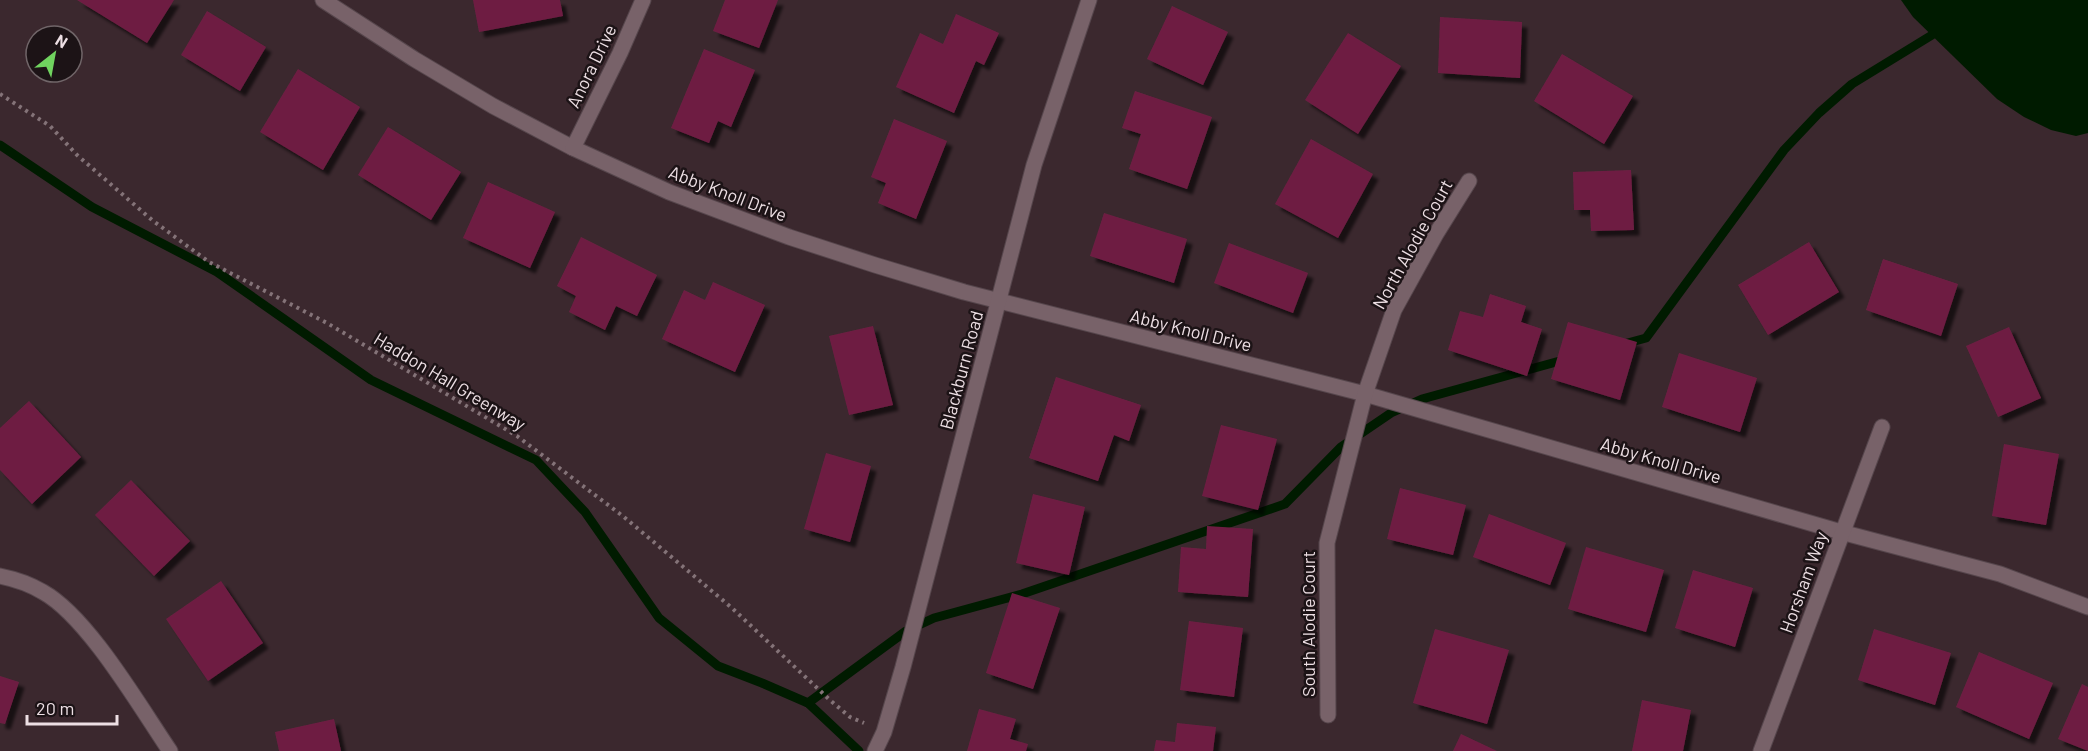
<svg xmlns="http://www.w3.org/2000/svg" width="2088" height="751" viewBox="0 0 2088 751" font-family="Barlow,sans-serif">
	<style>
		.water { fill: #001b00 }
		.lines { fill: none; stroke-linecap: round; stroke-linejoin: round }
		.stream { stroke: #001b00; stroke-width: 9 }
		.building { fill: #6e1f43; filter: url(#shadow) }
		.street-casing { stroke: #56464c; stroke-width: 17 }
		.path { stroke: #847378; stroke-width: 4; stroke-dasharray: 3 4.5; stroke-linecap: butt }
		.street { stroke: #786269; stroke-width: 15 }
		.labels { text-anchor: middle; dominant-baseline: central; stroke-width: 5; stroke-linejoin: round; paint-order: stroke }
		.street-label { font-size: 18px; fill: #eddfe4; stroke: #1c1316 }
	</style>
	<defs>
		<filter id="shadow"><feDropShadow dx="5.5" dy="5.5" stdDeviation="1.5" flood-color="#0009"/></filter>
	</defs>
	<rect width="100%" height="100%" fill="#3b282e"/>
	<path class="water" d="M1901,0h187v133l-12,3 -25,-6 -27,-13 -27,-18 -84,-82z"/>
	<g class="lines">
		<g class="stream">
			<path d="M0,145l92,62 125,65 154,108 165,80 49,52 74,106 59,48 44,17 46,20 51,48"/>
			<path d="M1624,344l22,-6 138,-188 35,-37 33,-29 80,-49"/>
			<path d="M808,703l98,-72 28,-13 88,-24 263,-90 56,-57 50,-34 31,-14 145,-40"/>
		</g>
	</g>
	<g class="building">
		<path d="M77,0h97l-27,43z"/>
		<path d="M473,0h87l3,16 -84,16z"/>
		<path d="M725,0h53l-19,48 -46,-17z"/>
		<path d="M1172,6l56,26 -25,53 -56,-26z"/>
		<path d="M207,11l59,36 -26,44 -59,-36z"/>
		<path d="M956,14l43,19 -15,32 -8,-4 -22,52 -58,-26 24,-54 23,11z"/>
		<path d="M1440,17l82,5 -2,56 -82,-5z"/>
		<path d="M1348,33l53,33 -43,68 -53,-34z"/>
		<path d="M704,49l51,21 -24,57 -13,-6 -9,22 -38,-15z"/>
		<path d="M1562,54l71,42 -29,48 -70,-43z"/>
		<path d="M298,69l62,38 -37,63 -63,-38z"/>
		<path d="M1135,91l77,26 -25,72 -58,-20 12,-35 -19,-6z"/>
		<path d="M894,119l53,22 -31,78 -38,-16 8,-20 -15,-6z"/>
		<path d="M388,127l73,45 -30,48 -73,-45z"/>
		<path d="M1311,139l62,35 -35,64 -63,-34z"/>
		<path d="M1631,170l3,60 -43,1 -1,-21h-16l-1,-38z"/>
		<path d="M488,182l67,30 -25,56 -67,-30z"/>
		<path d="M1104,213l83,26 -13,44 -84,-27z"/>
		<path d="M581,237l76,38 -20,41 -21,-10 -11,24 -36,-18 7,-16 -19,-10z"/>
		<path d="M1809,242l30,50 -71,43 -30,-50z"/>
		<path d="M1229,243l79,30 -15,40 -79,-30z"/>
		<path d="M1883,259l75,25 -17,52 -75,-26z"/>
		<path d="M713,282l52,23 -30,67 -73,-33 22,-49 21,10z"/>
		<path d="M1490,294l36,12 -5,16 21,7 -15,47 -79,-26 12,-39 23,6z"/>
		<path d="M1568,322l69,20 -17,58 -69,-21z"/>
		<path d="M873,326l20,79 -44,10 -20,-79z"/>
		<path d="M2009,327l32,71 -43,19 -32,-71z"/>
		<path d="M1679,353l78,25 -17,54 -78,-25z"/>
		<path d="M1056,377l85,28 -12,36 -15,-6 -16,46 -69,-23z"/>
		<path d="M29,401l52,56 -49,47 -32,-34v-42z"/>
		<path d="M1221,425l56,14 -19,71 -56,-14z"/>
		<path d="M2004,444l55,10 -13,71 -54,-9z"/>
		<path d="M826,453l45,13 -21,76 -46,-13z"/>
		<path d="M131,480l59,61 -36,35 -59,-61z"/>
		<path d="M1400,488l66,17 -13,50 -66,-16z"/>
		<path d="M1033,494l52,13 -16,68 -53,-12z"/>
		<path d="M1489,514l77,29 -16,42 -77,-28z"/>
		<path d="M1207,526l46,3 -5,68 -70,-5 3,-45 25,2z"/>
		<path d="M1586,547l78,23 -18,62 -78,-23z"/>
		<path d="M1693,570l60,18 -18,59 -60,-19z"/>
		<path d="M221,581l42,62 -55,38 -42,-62z"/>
		<path d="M1012,593l48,15 -27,81 -47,-16z"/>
		<path d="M1189,621l54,7 -9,69 -54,-7z"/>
		<path d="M1435,629l74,21 -22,74 -74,-21z"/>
		<path d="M1874,629l77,24 -16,52 -77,-25z"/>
		<path d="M1979,652l74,31 -24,56 -73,-32z"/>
		<path d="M0,676l19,6 -14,42 -5,-1z"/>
		<path d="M2082,684l6,3v64l-30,-12z"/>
		<path d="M1642,700l49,10 -8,41h-51z"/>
		<path d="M979,709l37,10 -6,20 18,5 -2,7h-59z"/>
		<path d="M334,719l7,32h-62l-4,-19z"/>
		<path d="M1177,723l39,4 -3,24h-59l2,-11 19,2z"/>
		<path d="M1461,734l36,17h-44z"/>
	</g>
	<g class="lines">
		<g class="street-casing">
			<g id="street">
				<path d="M323,0l91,59 79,47 80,42 96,44 120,45 86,28 89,27 401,102 476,138 159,42 88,33"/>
				<path d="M573,148l47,-95 23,-53"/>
				<path d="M0,576c15,3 30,8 43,16 45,25 97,115 127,159"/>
				<path d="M1328,715l-1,-172 38,-149 29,-84 42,-76 33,-53"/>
				<path d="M875,751l9,-19 19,-65 131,-502 55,-165"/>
				<path d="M1761,751l121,-324"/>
			</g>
		</g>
		<path class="path" d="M0,94l50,32 27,29 75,65 57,42 118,61 190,113 107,81 108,91 99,93 19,16 14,6"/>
		<use href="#street" class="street"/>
	</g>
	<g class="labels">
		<g class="street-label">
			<text transform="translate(591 66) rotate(-64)">Anora Drive</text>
			<text transform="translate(728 193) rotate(21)">Abby Knoll Drive</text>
			<text transform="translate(1412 244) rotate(-61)">North Alodie Court</text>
			<text transform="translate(1191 330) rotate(14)">Abby Knoll Drive</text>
			<text transform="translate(961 370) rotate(-75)">Blackburn Road</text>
			<text transform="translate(450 381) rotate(31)">Haddon Hall Greenway</text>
			<text transform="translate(1661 460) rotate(16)">Abby Knoll Drive</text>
			<text transform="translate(1803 582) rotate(-70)">Horsham Way</text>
			<text transform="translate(1308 624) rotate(-90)">South Alodie Court</text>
		</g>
	</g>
	<g transform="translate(54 54) rotate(31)"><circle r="28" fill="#1c1316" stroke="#706568" stroke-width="1.5"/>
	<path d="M0-4.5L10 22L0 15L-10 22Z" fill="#70d35f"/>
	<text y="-9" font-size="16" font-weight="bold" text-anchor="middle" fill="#eddfe4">N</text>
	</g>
	<path d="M27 715v9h90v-9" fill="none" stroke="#eddfe4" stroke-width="3"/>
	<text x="36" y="715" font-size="18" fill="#eddfe4" stroke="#1c1316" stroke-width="4.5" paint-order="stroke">20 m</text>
</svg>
